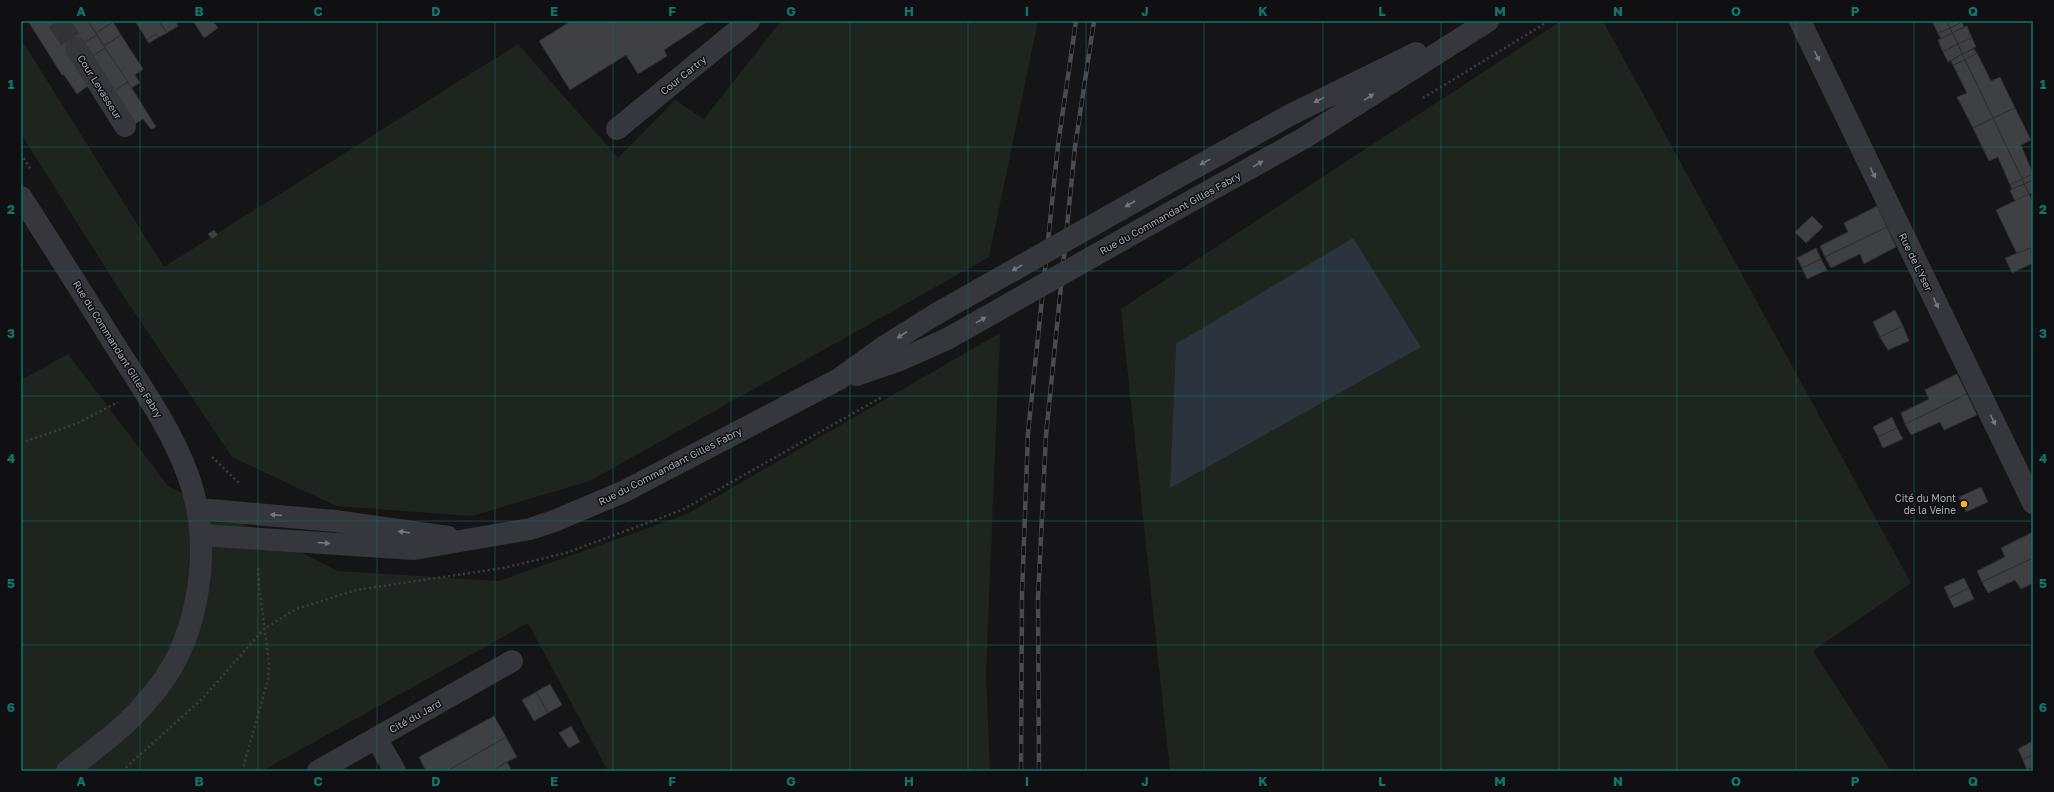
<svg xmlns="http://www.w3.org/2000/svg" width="2054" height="792" viewBox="0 0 2054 792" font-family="'Golos Text',sans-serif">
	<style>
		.green { fill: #1d251e }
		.water { fill: #2b343c }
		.building { fill: #3f4044; stroke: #2f2f33 }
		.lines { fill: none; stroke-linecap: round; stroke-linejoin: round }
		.minor-tunnel { stroke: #323337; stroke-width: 22; stroke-dasharray: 22 11; stroke-linecap: butt }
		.path { stroke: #3c3e43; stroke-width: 2.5; stroke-dasharray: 2 3; stroke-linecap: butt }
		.minor { stroke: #36373c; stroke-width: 22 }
		.rail-casing { stroke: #494b51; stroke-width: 4.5 }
		.rail { stroke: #101012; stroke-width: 3; stroke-dasharray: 9; stroke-linecap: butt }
		.minor-bridge { stroke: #36373c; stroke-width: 22 }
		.oneway { fill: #747780 }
		.grid { fill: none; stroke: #0f766e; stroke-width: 1; stroke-opacity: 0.55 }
		.poi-dot { fill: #fab42b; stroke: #101012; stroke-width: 1.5 }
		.labels { text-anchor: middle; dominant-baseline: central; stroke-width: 3; stroke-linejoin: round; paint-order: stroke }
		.street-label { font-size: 10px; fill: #a6acb8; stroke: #101012 }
		.poi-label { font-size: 10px; fill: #a6acb8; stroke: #101012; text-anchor: end }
		.neatline { fill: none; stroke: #0f766e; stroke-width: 1.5 }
		.grid-label { font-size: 13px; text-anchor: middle; font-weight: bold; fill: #0f766e }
	</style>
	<rect width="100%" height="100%" fill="#151517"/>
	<g class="green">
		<path d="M781,21h257l-49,236 -399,224 -118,35 -136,-10 -104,-49 -108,-160 -103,-163v-95l143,228 354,-223 100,114 57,-58 29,19z"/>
		<path d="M1561,21h42l308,562 -98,68 78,120h-721l-49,-462z"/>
		<path d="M1000,333l-14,340 4,98h-382l-80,-148 -266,148h-241v-391l47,-26 100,132 170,85 161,10 186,-66z"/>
	</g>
	<path class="water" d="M1353,238l68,109 -251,141 6,-144z"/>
	<g class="building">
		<path d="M28,21h24l20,30 17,34 -12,9 -13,-19h-2z"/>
		<path d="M52,21h11l16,25 -7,5z"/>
		<path d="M63,21h25l9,14 -18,11z"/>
		<path d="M88,21h26l-18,12z"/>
		<path d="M135,21h24l8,12 -8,4 -3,-3 -9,6z"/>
		<path d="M159,21h16l3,5 -11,7z"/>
		<path d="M193,21h20l5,7 -14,10z"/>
		<path d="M571,21h137l-44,29 3,6 -29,18 -12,-19 -56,35 -31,-49z"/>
		<path d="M1932,21h14l4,7 -12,5z"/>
		<path d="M1946,21h15l1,1 -12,6z"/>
		<path d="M113,22l8,13 -17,11 -8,-13z"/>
		<path d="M1962,22l2,5 -12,6 -2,-5z"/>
		<path d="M1967,26l5,12 -14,6 -6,-11z"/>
		<path d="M1950,28l2,5 -11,6 -3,-6z"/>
		<path d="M1952,33l6,11 -15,8 -5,-12z"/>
		<path d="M156,34l3,3 -10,6 -2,-3z"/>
		<path d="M97,35l8,13 -17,11 -9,-13z"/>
		<path d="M121,35l22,34 -8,6 5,8 -9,5 -27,-42z"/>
		<path d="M1972,38l4,9 -14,7 -4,-10z"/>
		<path d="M1958,44l4,10 -14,8 -5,-10z"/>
		<path d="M105,48l23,34 -18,12 -22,-35z"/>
		<path d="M1974,49l3,4 -12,7 -3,-6z"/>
		<path d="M1977,53l14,28 9,-4 15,31 -22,10 -28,-58z"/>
		<path d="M1962,54l3,6 -12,5 -2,-4z"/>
		<path d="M1965,60l28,58 -20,10 -16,-31 10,-4 -14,-28z"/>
		<path d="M128,82l28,45 -5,2 -8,-10 -12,7 -21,-32z"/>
		<path d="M2015,108l16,32 -10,5 12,29 -11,5 -29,-61z"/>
		<path d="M1993,118l29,61 -12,6 -12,-28 -9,4 -16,-33z"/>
		<path d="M2033,174v6l-9,4 -2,-5z"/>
		<path d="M2022,179l2,5 -12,5 -2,-4z"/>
		<path d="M2033,180v13l-4,1 -5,-10z"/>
		<path d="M2024,184l5,10 -14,7 -5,-11z"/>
		<path d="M2029,194l4,8v53l-3,-7 -13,6 -21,-44z"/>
		<path d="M1877,206l10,21 -62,30 -5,-11 28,-14 -4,-9z"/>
		<path d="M1812,216l11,11 -17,16 -11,-11z"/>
		<path d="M1887,227l9,20 -32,17 -4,-10 -29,14 -6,-11z"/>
		<path d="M214,230l4,5 -6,4 -4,-5z"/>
		<path d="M1816,248l5,11 -19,9 -5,-10z"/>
		<path d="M2030,248l3,7v8l-21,10 -7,-15z"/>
		<path d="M1821,259l6,11 -20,9 -5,-11z"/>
		<path d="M1895,310l8,16 -23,11 -7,-15z"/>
		<path d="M1903,326l6,15 -21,9 -8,-13z"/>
		<path d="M1957,374l10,20 -62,30 -4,-11 28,-14 -4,-9z"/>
		<path d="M1967,394l10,21 -33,15 -4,-8 -29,13 -6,-11z"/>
		<path d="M1892,417l5,11 -19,9 -5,-10z"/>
		<path d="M1897,428l6,11 -20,9 -5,-11z"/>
		<path d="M1981,487l7,15 -22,10 -7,-15z"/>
		<path d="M2033,532v26l-51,24 -5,-11 28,-14 -4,-9z"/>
		<path d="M2033,558v25l-12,6 -6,-9 -27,13 -6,-11z"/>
		<path d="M1964,578l5,10 -20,10 -5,-11z"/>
		<path d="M1969,588l5,11 -20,9 -5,-10z"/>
		<path d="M550,684l12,21 -14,8 -12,-21z"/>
		<path d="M536,692l12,21 -14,8 -12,-21z"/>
		<path d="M494,716l12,21 -59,34h-21l-7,-14z"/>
		<path d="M571,726l9,16 -11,6 -10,-15z"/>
		<path d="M506,737l11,20 -10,5 -15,9h-45z"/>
		<path d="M2033,741v14l-10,5 -5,-11z"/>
		<path d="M2033,755v12l-6,3 -4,-10z"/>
		<path d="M507,762l5,9h-20z"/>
	</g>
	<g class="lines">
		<path class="minor-tunnel" d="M58,21l18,27"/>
		<g class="path">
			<path d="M1423,98l126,-77"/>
			<path d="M21,154l10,16"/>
			<path d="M21,443l57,-20 40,-21"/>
			<path d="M212,457l28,27"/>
			<path d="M122,771l81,-73 61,-69 32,-20 60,-19 147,-22 63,-15 116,-43 200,-113"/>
			<path d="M242,771l26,-91 1,-17 -10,-77 -1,-20"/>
		</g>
		<g class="minor">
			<path d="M1800,21l233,482"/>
			<path d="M76,48l49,78"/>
			<path d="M617,129l132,-108"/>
			<path d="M1164,185l126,-70 126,-62"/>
			<path d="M21,197c31,48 62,97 92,145 55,87 105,150 83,258 -7,38 -24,74 -50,102 -22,27 -52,47 -79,69"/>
			<path d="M1175,210l129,-72 184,-117"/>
			<path d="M856,375l44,-15 47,-21"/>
			<path d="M198,509l137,12 113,16"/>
			<path d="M201,535l213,14 116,-20 24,-8 69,-29 216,-113 46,-33 51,-32"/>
			<path d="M376,738l19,33"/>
			<path d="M318,771l194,-110"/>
		</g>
		<g class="rail-casing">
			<g id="rail">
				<path d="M1021,771l1,-176 6,-162 30,-288 18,-124"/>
				<path d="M1039,771l-1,-173 8,-163 29,-288 19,-126"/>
			</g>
		</g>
		<use href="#rail" class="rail"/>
		<g class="minor-bridge">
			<path d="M936,314l228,-129"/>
			<path d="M947,339l228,-129"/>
		</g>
	</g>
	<defs><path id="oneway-solid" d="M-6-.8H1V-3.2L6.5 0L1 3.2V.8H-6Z"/></defs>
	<g class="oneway">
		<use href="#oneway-solid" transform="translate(1817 56) rotate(64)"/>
		<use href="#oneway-solid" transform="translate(1369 97) rotate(-33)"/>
		<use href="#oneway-solid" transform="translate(1319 100) rotate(154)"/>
		<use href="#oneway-solid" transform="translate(1205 162) rotate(151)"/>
		<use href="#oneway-solid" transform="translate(1258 164) rotate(-29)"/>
		<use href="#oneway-solid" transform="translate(1873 173) rotate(64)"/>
		<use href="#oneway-solid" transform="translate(1130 204) rotate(150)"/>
		<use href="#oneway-solid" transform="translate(1017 268) rotate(150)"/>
		<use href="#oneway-solid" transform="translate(1936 303) rotate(64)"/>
		<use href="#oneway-solid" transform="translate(981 320) rotate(-29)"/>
		<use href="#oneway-solid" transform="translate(902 335) rotate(147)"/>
		<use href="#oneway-solid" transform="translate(1993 420) rotate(64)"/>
		<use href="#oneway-solid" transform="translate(276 515) rotate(-175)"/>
		<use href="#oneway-solid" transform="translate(404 532) rotate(-173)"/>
		<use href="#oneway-solid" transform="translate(324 543) rotate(4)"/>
	</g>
	<path class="grid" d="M140,21v750M258,21v750M377,21v750M495,21v750M613,21v750M731,21v750M850,21v750M968,21v750M1086,21v750M1204,21v750M1323,21v750M1441,21v750M1559,21v750M1677,21v750M1796,21v750M1914,21v750M21,147h2012M21,271h2012M21,396h2012M21,521h2012M21,645h2012"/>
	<circle class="poi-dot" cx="1964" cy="504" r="4"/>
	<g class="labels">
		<g class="street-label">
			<text transform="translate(683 75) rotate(-39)">Cour Cartry</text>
			<text transform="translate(100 87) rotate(58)">Cour Levasseur</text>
			<text transform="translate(1170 213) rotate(-29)">Rue du Commandant Gilles Fabry</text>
			<text transform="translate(1916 262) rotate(64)">Rue de L'Yser</text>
			<text transform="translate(118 349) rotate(58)">Rue du Commandant Gilles Fabry</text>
			<text transform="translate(670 466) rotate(-27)">Rue du Commandant Gilles Fabry</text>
			<text transform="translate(415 716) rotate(-29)">Cité du Jard</text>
		</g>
		<g class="poi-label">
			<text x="1956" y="498">Cité du Mont<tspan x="1956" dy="12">de la Veine</tspan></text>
		</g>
	</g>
	<rect width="2054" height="792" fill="none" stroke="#101012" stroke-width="44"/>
	<rect x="22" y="22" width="2010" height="748" class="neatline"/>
	<g class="grid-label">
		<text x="81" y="16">A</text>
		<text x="199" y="16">B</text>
		<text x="318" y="16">C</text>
		<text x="436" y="16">D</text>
		<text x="554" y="16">E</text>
		<text x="672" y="16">F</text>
		<text x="791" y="16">G</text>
		<text x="909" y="16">H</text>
		<text x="1027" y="16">I</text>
		<text x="1145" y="16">J</text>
		<text x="1263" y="16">K</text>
		<text x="1382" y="16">L</text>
		<text x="1500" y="16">M</text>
		<text x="1618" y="16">N</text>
		<text x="1736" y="16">O</text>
		<text x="1855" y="16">P</text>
		<text x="1973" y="16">Q</text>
		<text x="11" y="89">1</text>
		<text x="2043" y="89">1</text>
		<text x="11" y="214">2</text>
		<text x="2043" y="214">2</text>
		<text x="11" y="338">3</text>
		<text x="2043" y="338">3</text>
		<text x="11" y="463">4</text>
		<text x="2043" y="463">4</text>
		<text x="11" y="588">5</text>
		<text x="2043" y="588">5</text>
		<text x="11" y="712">6</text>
		<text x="2043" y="712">6</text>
		<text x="81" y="786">A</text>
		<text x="199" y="786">B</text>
		<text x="318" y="786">C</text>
		<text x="436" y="786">D</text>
		<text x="554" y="786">E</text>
		<text x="672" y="786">F</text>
		<text x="791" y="786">G</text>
		<text x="909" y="786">H</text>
		<text x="1027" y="786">I</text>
		<text x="1145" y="786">J</text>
		<text x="1263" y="786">K</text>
		<text x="1382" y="786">L</text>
		<text x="1500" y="786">M</text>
		<text x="1618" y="786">N</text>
		<text x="1736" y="786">O</text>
		<text x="1855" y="786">P</text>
		<text x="1973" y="786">Q</text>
	</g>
</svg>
